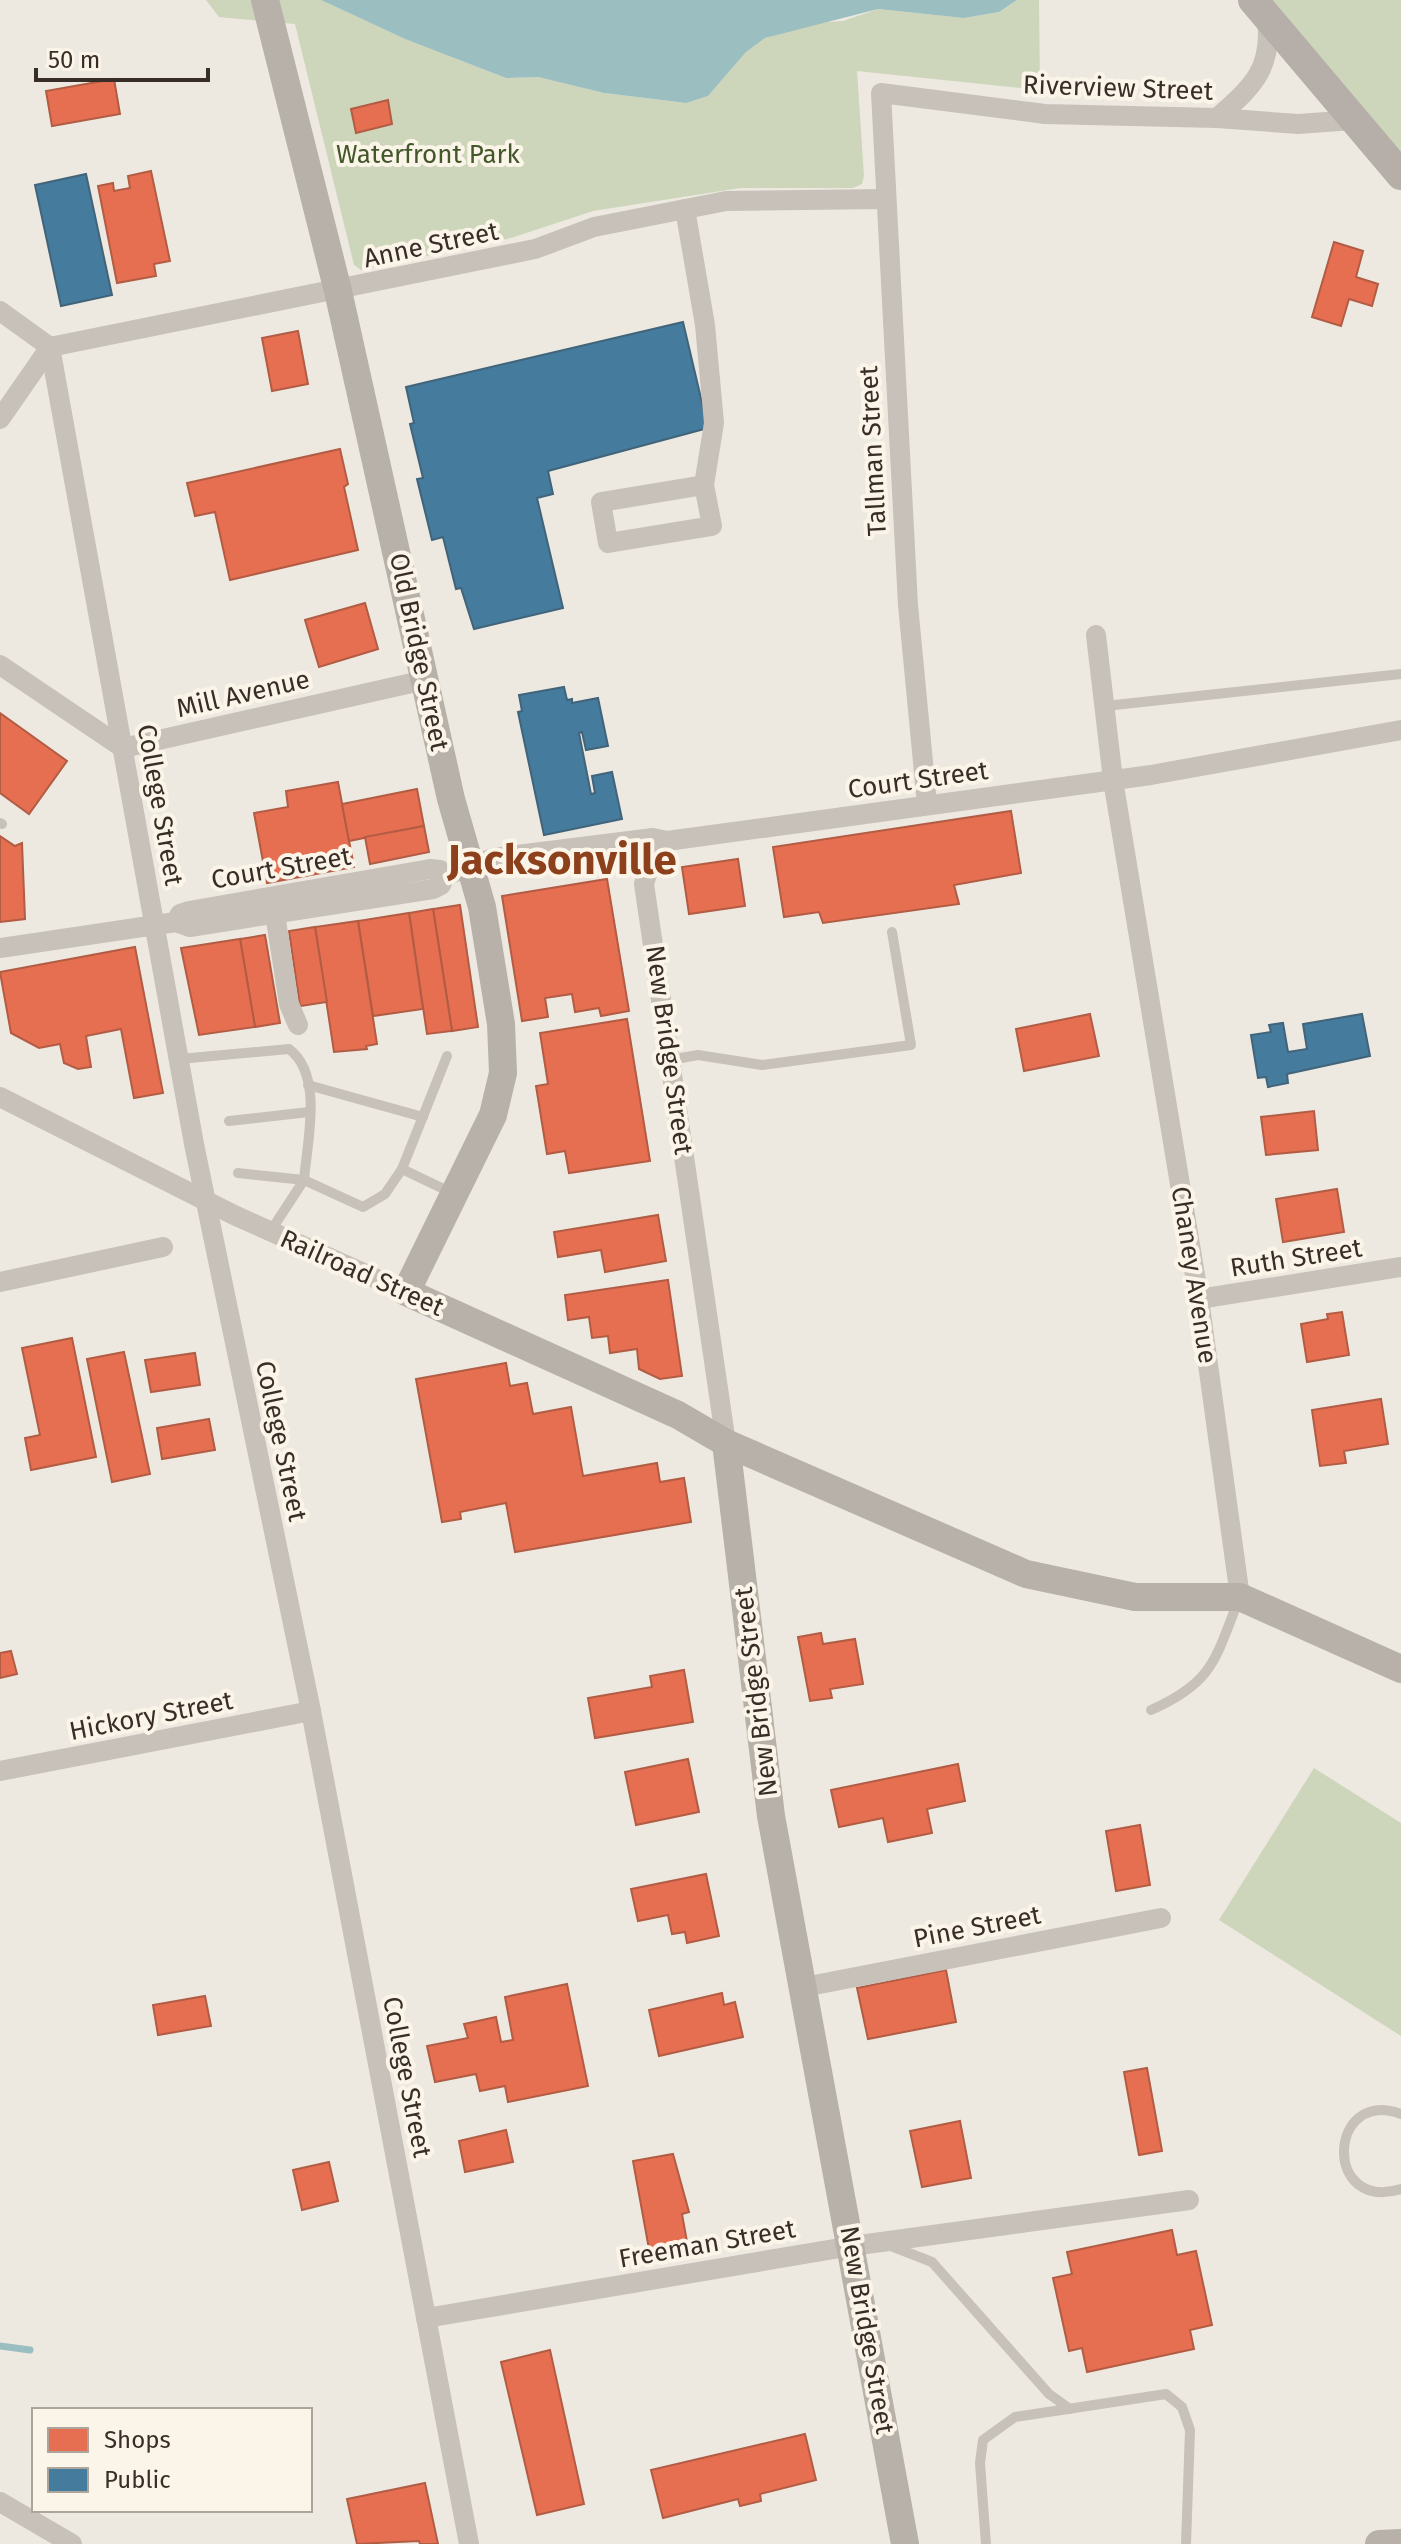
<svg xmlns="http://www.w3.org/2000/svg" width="1401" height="2544" viewBox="0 0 1401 2544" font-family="'Fira Sans',sans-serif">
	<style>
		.green { fill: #cdd5ba }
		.water { fill: #9bbec0 }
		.shops { fill: #e76f51; stroke: #b25c44; stroke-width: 2 }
		.public { fill: #457b9d; stroke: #41647a; stroke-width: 2 }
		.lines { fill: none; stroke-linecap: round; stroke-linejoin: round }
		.stream { stroke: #9bbec0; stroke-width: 7 }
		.lane { stroke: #c7c1b9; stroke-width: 10 }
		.street { stroke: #c7c1b9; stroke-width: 20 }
		.secondary { stroke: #b7b1aa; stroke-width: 28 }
		.primary { stroke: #b6afa9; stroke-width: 30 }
		.labels { text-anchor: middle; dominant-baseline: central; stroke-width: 8; stroke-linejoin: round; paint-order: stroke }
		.street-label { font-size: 26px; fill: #382e27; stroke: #fbf4e8 }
		.park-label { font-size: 26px; fill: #43582a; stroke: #fbf4e8 }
		.town-label { font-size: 42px; font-weight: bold; fill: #8c401b; stroke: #fbf4e8 }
	</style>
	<rect width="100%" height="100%" fill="#ede9e1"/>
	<g class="green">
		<path d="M206,0h115l84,39 101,39 32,-1 66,16 81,10 23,-7 38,-44 19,-14 50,-15 28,-2 35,-12 86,9 35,-6 18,-12h22l1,90 -183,-19 7,105 -2,8 -9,4h-113l-147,23 -82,27 -150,32 -7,-5 -59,-241 -76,-7z"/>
		<path d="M1253,0h148v175z"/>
		<path d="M1314,1768l87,55v213l-182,-116z"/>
	</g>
	<path class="water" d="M321,0h696l-18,12 -35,6 -86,-9 -113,29 -19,14 -38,44 -22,7 -82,-10 -66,-16 -32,1 -101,-39z"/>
	<g class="shops">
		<path d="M114,79l6,35 -68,12 -6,-35z"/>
		<path d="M388,100l4,24 -36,9 -5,-24z"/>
		<path d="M151,171l19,90 -16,3 2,12 -39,7 -19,-97 15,-3 1,8 16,-3 -2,-12z"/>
		<path d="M1334,242l29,9 -7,26 22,7 -6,22 -23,-7 -8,27 -29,-9z"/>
		<path d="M298,331l10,53 -36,7 -10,-53z"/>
		<path d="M340,449l8,35 -4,3 14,63 -128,30 -15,-68 -20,4 -8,-33z"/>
		<path d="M365,603l13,46 -59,18 -14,-47z"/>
		<path d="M0,713l67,48 -38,53 -29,-21z"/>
		<path d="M338,782l16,85 -87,16 -13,-70 34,-6 -2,-16z"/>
		<path d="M417,789l7,37 -75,15 -7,-37z"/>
		<path d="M1011,811l10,62 -67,12 5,19 -136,19 -4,-11 -35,5 -11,-70z"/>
		<path d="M424,826l5,26 -59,12 -5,-27z"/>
		<path d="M0,836l15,10 7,-3 3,76 -25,3z"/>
		<path d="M738,859l7,47 -56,8 -7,-47z"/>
		<path d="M607,879l22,132 -28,5 -2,-8 -24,4 -3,-18 -27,4 3,19 -26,4 -20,-125z"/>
		<path d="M460,905l18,122 -26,4 -19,-122z"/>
		<path d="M433,909l19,122 -25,3 -18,-121z"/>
		<path d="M409,913l14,96 -50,7 -15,-95z"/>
		<path d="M358,921l19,123 -11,2 1,3 -33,3 -19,-125z"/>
		<path d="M315,927l12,75 -27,4 -11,-75z"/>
		<path d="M265,935l15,88 -25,4 -15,-88z"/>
		<path d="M240,939l15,88 -56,8 -18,-87z"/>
		<path d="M135,947l28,146 -29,5 -13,-69 -35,7 5,31 -13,2 -14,-6 -4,-19 -21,4 -28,-15 -11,-61z"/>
		<path d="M1090,1014l9,42 -75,15 -8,-42z"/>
		<path d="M627,1019l23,142 -81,12 -4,-22 -18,3 -11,-68 12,-2 -8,-51z"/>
		<path d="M1314,1111l4,39 -52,5 -5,-38z"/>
		<path d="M1337,1189l7,43 -61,10 -7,-43z"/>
		<path d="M658,1215l8,46 -61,11 -4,-22 -43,7 -4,-25z"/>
		<path d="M668,1280l14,96 -22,3 -21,-10 -2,-20 -27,4 -2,-17 -16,2 -3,-21 -21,3 -3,-25z"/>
		<path d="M1342,1312l7,43 -42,7 -6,-38 27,-5 -1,-5z"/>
		<path d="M72,1338l24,119 -65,13 -6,-32 15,-3 -18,-87z"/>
		<path d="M124,1352l26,122 -38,8 -25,-123z"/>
		<path d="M195,1353l5,32 -49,7 -6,-32z"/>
		<path d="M506,1363l4,23 17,-3 6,31 38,-7 12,69 74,-13 3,19 24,-4 7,44 -176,30 -9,-49 -46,9 1,7 -19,3 -26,-143z"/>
		<path d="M1381,1399l7,45 -44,7 2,12 -26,3 -8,-56z"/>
		<path d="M209,1419l6,31 -53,9 -5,-31z"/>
		<path d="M821,1633l2,11 32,-5 8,45 -33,5 2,9 -22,3 -12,-64z"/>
		<path d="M11,1651l6,23 -17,4v-25z"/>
		<path d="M684,1670l9,52 -98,16 -7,-40 64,-11 -2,-11z"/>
		<path d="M688,1759l11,53 -63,13 -11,-53z"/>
		<path d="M958,1764l7,37 -38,8 5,24 -44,9 -5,-24 -44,9 -8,-37z"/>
		<path d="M1140,1825l10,60 -34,6 -10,-60z"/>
		<path d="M706,1874l13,62 -32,7 -2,-11 -13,2 -4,-19 -30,6 -7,-32z"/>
		<path d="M946,1970l10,52 -88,17 -11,-51z"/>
		<path d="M567,1984l21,102 -80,16 -3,-16 -25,5 -4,-17 -41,8 -8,-36 41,-8 -4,-14 32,-7 5,25 12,-2 -8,-43z"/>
		<path d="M722,1993l2,12 11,-3 8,35 -84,19 -10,-46z"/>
		<path d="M205,1996l6,30 -53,9 -5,-30z"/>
		<path d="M1147,2068l15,83 -23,4 -15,-83z"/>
		<path d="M960,2121l11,57 -49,9 -12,-56z"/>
		<path d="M506,2130l7,32 -48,10 -6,-31z"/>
		<path d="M673,2154l16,58 -7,2 7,39 -38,7 -18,-99z"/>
		<path d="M329,2162l9,39 -36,9 -9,-40z"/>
		<path d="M1172,2230l5,25 19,-4 16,74 -22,5 4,19 -107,23 -5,-24 -13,3 -16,-73 19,-4 -5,-22z"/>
		<path d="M550,2350l34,154 -47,11 -36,-153z"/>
		<path d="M805,2434l11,46 -56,14 1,7 -21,5 -2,-7 -75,19 -12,-48z"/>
		<path d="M425,2483l13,61h-18l-1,-3 -62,3 -10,-45z"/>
	</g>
	<g class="public">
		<path d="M86,174l26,121 -51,11 -26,-121z"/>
		<path d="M683,322l25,106 -160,43 5,23 -16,4 26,110 -89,21 -13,-41 -5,1 -13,-52 -11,3 -15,-61 6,-1 -13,-54 4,-1 -8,-36z"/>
		<path d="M564,687l3,13 5,-1v4l26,-5 10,48 -22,4 -4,-18 -3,1 12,61 4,-1 -3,-17 20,-4 10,47 -78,16 -26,-123 4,-1 -3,-16z"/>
		<path d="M1362,1014l8,42 -83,18 1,9 -20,4 -2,-10 -8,1 -7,-43 20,-3 -2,-7 14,-2 5,29 19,-3 -4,-25z"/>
	</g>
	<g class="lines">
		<path class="stream" d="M0,2346l30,4"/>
		<g class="lane">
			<path d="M1105,706l296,-32"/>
			<path d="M0,823l2,1"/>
			<path d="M179,1059l110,-10c35,26 18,93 15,131l59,27 22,-13 17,-25 50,24"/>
			<path d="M670,1060l28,-5 64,10 149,-20 -19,-113"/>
			<path d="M308,1085l115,32"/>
			<path d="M229,1121l80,-9"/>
			<path d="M402,1169l45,-113"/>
			<path d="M238,1173l66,7 -34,52"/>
			<path d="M1151,1710c63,-28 64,-51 88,-111"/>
			<path d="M1401,2114c-73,-27 -79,99 0,75"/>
			<path d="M891,2246l41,16 117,132 21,15"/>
			<path d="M986,2544l-6,-81 3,-23 32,-23 151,-23 16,13 8,23 -4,114"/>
		</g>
		<g class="street">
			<path d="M1217,118c36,-32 56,-49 50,-100"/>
			<path d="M685,209l20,116 9,98 -10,62 -103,17 7,41 104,-17 -8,-41"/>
			<path d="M0,311l50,36 485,-98 59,-22 132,-26 158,-2"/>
			<path d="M50,347l144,797 117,567 158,833"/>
			<path d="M0,419l50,-72"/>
			<path d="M1096,635l17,145 86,519 41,298"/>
			<path d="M0,665l123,83 302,-68"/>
			<path d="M927,804l-19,-199 -27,-512 164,21 172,4 81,6 56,-4"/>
			<path d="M667,841l-18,27 -5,16 82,559"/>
			<path d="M275,914l14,90 9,21"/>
			<path d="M176,922l4,-8 9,-3 241,-42 10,1 5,6"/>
			<path d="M0,948l176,-26 14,5 243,-38 8,-4 4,-9 48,-18 160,-20 14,3 484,-66 250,-45"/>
			<path d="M0,1097l234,118 172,77"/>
			<path d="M0,1282l163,-35"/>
			<path d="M1199,1299l202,-32"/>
			<path d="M0,1771l311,-60"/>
			<path d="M804,1987l357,-69"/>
			<path d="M426,2318l426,-72 337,-46"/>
			<path d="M0,2502l72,42"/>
		</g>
		<g class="secondary">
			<path d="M265,0l73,291 113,508 31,108 19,117 2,49 -10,42 -87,177 272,123 48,28 300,131 109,23h105l161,72"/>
			<path d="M726,1443l45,373 134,728"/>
			<path d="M1379,2544l22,-1"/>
		</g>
		<path class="primary" d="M1253,0l148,175"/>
	</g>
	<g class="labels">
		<g class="street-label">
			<text transform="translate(1118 88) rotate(2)">Riverview Street</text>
			<text transform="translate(431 245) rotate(-12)">Anne Street</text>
			<text transform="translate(873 451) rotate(-93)">Tallman Street</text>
			<text transform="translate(419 652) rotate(78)">Old Bridge Street</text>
			<text transform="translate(243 694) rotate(-13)">Mill Avenue</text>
			<text transform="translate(918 780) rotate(-8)">Court Street</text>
			<text transform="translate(160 805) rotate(80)">College Street</text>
			<text transform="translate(281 868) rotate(-10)">Court Street</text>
			<text transform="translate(669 1050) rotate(82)">New Bridge Street</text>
			<text transform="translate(1296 1258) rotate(-9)">Ruth Street</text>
			<text transform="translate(362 1273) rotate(24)">Railroad Street</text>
			<text transform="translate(1194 1275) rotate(81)">Chaney Avenue</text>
			<text transform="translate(281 1441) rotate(78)">College Street</text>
			<text transform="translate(756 1692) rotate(-97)">New Bridge Street</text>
			<text transform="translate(151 1716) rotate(-11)">Hickory Street</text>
			<text transform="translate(977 1927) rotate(-11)">Pine Street</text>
			<text transform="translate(407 2077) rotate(79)">College Street</text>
			<text transform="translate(707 2244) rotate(-10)">Freeman Street</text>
			<text transform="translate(867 2330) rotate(80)">New Bridge Street</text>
		</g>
		<g class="park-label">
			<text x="428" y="154">Waterfront Park</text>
		</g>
		<g class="town-label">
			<text x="562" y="860">Jacksonville</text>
		</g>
	</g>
	<rect x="32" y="2408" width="280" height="104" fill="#fbf4e8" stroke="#ada59b" stroke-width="2"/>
	<rect x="48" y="2428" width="40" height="24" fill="#e76f51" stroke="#ada59b" stroke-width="2"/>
	<text x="104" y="2448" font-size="24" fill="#382e27">Shops</text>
	<rect x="48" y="2468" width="40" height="24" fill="#457b9d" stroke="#ada59b" stroke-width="2"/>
	<text x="104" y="2488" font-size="24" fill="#382e27">Public</text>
	<path d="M36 68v12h172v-12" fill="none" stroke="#382e27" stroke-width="4"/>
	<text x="48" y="68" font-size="24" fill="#382e27" stroke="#fbf4e8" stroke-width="6" paint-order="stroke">50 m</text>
</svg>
